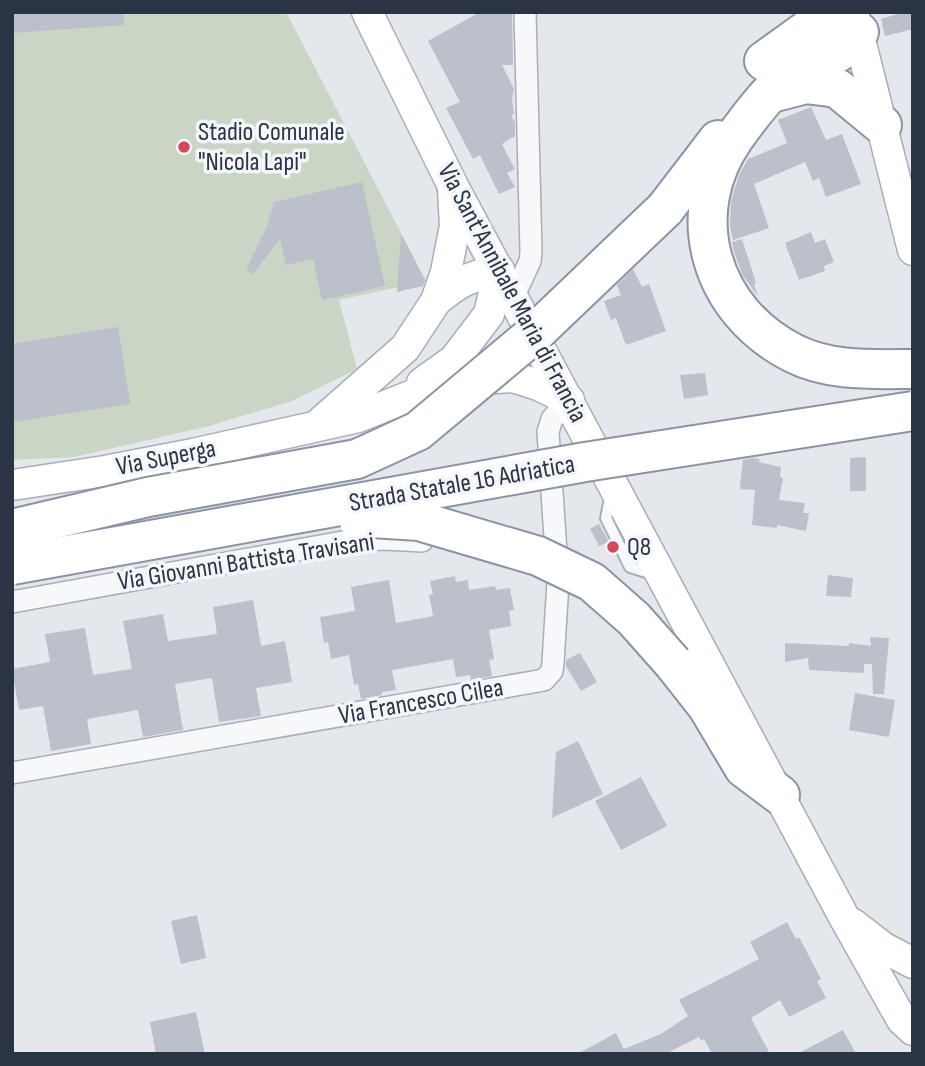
<svg xmlns="http://www.w3.org/2000/svg" width="925" height="1066" viewBox="0 0 925 1066" font-family="'Sofia Sans Condensed',sans-serif">
	<style>
		.green { fill: #c9d6c5 }
		.building { fill: #bbc0ca }
		.lines { fill: none; stroke-linecap: round; stroke-linejoin: round }
		.lane-casing { stroke: #a9aeb7; stroke-width: 14 }
		.street-casing { stroke: #a9aeb7; stroke-width: 24 }
		.secondary-casing { stroke: #a9aeb7; stroke-width: 33 }
		.highway-casing { stroke: #8b94a3; stroke-width: 42 }
		.lane { stroke: #f7f8fa; stroke-width: 10 }
		.street { stroke: #f7f8fa; stroke-width: 21 }
		.secondary { stroke: #fff; stroke-width: 30 }
		.highway { stroke: #fff; stroke-width: 38 }
		.highway-bridge-casing { stroke: #8b94a3; stroke-width: 42; stroke-linecap: butt }
		.highway-bridge { stroke: #fff; stroke-width: 38 }
		.poi-dot { fill: #d1495b; stroke: #f4f6f9; stroke-width: 2.5 }
		.labels { text-anchor: middle; dominant-baseline: central; stroke-width: 7; stroke-linejoin: round; paint-order: stroke }
		.poi-label { font-size: 26px; fill: #2b3445; stroke: #f4f6f9; text-anchor: start }
		.street-label { font-size: 26px; fill: #2b3445; stroke: #f4f6f9 }
	</style>
	<rect width="100%" height="100%" fill="#e4e7ec"/>
	<path class="green" d="M12,12h274l140,269 -87,19 18,69 -65,32 -83,25 -135,31 -62,3z"/>
	<g class="building">
		<path d="M12,12h111l1,13 -112,8z"/>
		<path d="M480,12h32l1,53h-11l12,24 -2,10 2,15 -3,2 4,6v14l-13,8 13,25 -8,4 8,14 -16,7 -19,-39 -7,4 -27,-51 14,-6 -32,-61z"/>
		<path d="M905,12h8v17l-28,7 -4,-17z"/>
		<path d="M811,107l15,33 16,-6 19,50 -35,13 -7,-19 -6,3 -8,-19 -51,22 15,44 -36,12 -3,-13 1,-26 8,-26 9,-16 39,-16 -9,-23z"/>
		<path d="M362,182l23,104 -63,14 -9,-41 -27,6 -6,-26 -27,35 -7,-4 21,-43 7,-25z"/>
		<path d="M811,232l4,11 10,-4 9,23 -10,4 1,5 -26,9 -14,-37z"/>
		<path d="M401,234l24,46 -2,6 -26,6z"/>
		<path d="M742,239l14,44 -2,1 4,12 -15,-20 -9,-24 -2,-10z"/>
		<path d="M633,269l9,18 7,-3 17,47 -40,14 -10,-27 -5,2 -7,-19 17,-6 -4,-10z"/>
		<path d="M118,327l12,77 -118,18v-78z"/>
		<path d="M705,373l3,22 -24,4 -4,-24z"/>
		<path d="M866,457v34h-16v-33z"/>
		<path d="M752,458l8,1 -1,3 22,5 -1,10 3,1 -4,22 26,3 -2,10h6l-3,18 -29,-6v3l-25,-3 3,-35 -14,-1 -1,-4 3,-25z"/>
		<path d="M599,524l10,18 -10,4 -9,-17z"/>
		<path d="M828,575l25,3 -2,19 -25,-1z"/>
		<path d="M455,576l1,6 12,-2 1,10 26,-4 1,4 14,-2 4,22 -5,1 2,15 -22,4 5,29 -5,1 3,16 -21,4 -1,-5 -14,2 -3,-18 -61,11 4,20 -14,2v3l-21,4 -3,-15 -4,1 -5,-30 -18,4 -3,-17 -4,1 -4,-26 35,-6 -4,-24 38,-7 7,43 37,-7 -4,-21 4,-1 -3,-13z"/>
		<path d="M253,600l8,46 24,-5 7,41 -36,6 5,28 -42,6 -7,-44 -37,6 8,46 -40,7 -5,-27 -51,9 4,25 -40,7 -8,-45 -24,4 -7,-41 38,-7 -5,-28 40,-6 8,47 39,-6 -9,-48 40,-7 5,27 49,-7 -4,-27z"/>
		<path d="M870,637l19,1 -5,56h-11l-1,-30h-8v9l-55,-3 -1,-12 -23,4v-19l64,3v-3l22,3z"/>
		<path d="M580,653l17,29 -16,9 -15,-25v-6z"/>
		<path d="M855,693l40,7 -6,37 -40,-7z"/>
		<path d="M578,741l25,53 -51,24 4,-66z"/>
		<path d="M641,777l26,49 -46,24 -26,-49z"/>
		<path d="M197,915l9,43 -25,6 -10,-43z"/>
		<path d="M787,922l9,17 3,-2 22,42 -4,2 9,17 -37,19 -9,-17 -29,18 19,36h-58l-8,-15 -3,2 -2,-4 -34,17h-88l39,-21 8,16 37,-15 27,-18 -9,-16 80,-41 -9,-17z"/>
		<path d="M196,1012l9,42h-49l-6,-32z"/>
		<path d="M843,1030l13,24h-59z"/>
	</g>
	<g class="lines">
		<g class="lane-casing">
			<path id="lane" d="M611,494l-5,24 24,49 23,7"/>
		</g>
		<g class="street-casing">
			<g id="street">
				<path d="M514,296l16,-35 1,-9 -6,-240"/>
				<path d="M12,602l336,-61 37,-2 37,2"/>
				<path d="M12,773l532,-93 8,-9 1,-8 5,-81 -10,-150 4,-13 17,-19"/>
			</g>
		</g>
		<g class="secondary-casing">
			<g id="secondary">
				<path d="M367,12l86,174 391,731 58,103 11,10"/>
				<path d="M854,16l59,234"/>
				<path d="M436,301c22,-19 35,-25 63,-31"/>
				<path d="M422,383l32,-23 35,-46 10,-44"/>
				<path d="M321,422l84,-74 31,-47 10,-29 9,-46 -2,-37"/>
				<path d="M12,485l93,-14 88,-17 165,-37 70,-28 35,-9 50,-3 25,8 31,15"/>
				<path d="M853,924l31,24 29,15"/>
			</g>
		</g>
		<g class="highway-casing">
			<g id="highway">
				<path d="M764,61l43,-31 29,-8 23,10c-5,5 -9,11 -15,16 -12,11 -33,14 -48,22 -21,13 -46,46 -61,67 -54,77 -25,174 58,216 37,19 80,16 120,16"/>
				<path d="M775,92l31,-8 31,4 45,37"/>
				<path d="M665,209l53,-69"/>
				<path d="M673,663l34,43 37,62 36,27"/>
			</g>
		</g>
		<use href="#lane" class="lane"/>
		<use href="#street" class="street"/>
		<use href="#secondary" class="secondary"/>
		<use href="#highway" class="highway"/>
		<g class="highway-bridge-casing">
			<g id="highway-bridge">
				<path d="M359,521l13,-3 47,3 119,35 54,26 42,37 39,44"/>
				<path d="M12,529l136,-32 209,-38 61,-28 116,-97 131,-125"/>
				<path d="M12,565l573,-103 328,-51"/>
			</g>
		</g>
		<use href="#highway-bridge" class="highway-bridge"/>
	</g>
	<g class="poi-dot">
		<circle cx="184" cy="147" r="7"/>
		<circle cx="613" cy="547" r="7"/>
	</g>
	<g class="labels">
		<g class="poi-label">
			<text x="198" y="132">Stadio Comunale<tspan x="198" dy="30">"Nicola Lapi"</tspan></text>
			<text x="627" y="547">Q8</text>
		</g>
		<g class="street-label">
			<text transform="translate(512 293) rotate(62)">Via Sant'Annibale Maria di Francia</text>
			<text transform="translate(166 458) rotate(-11)">Via Superga</text>
			<text transform="translate(462 484) rotate(-10)">Strada Statale 16 Adriatica</text>
			<text transform="translate(246 562) rotate(-9)">Via Giovanni Battista Travisani</text>
			<text transform="translate(421 702) rotate(-10)">Via Francesco Cilea</text>
		</g>
	</g>
	<rect width="925" height="1066" fill="none" stroke="#2b3445" stroke-width="28"/>
</svg>
